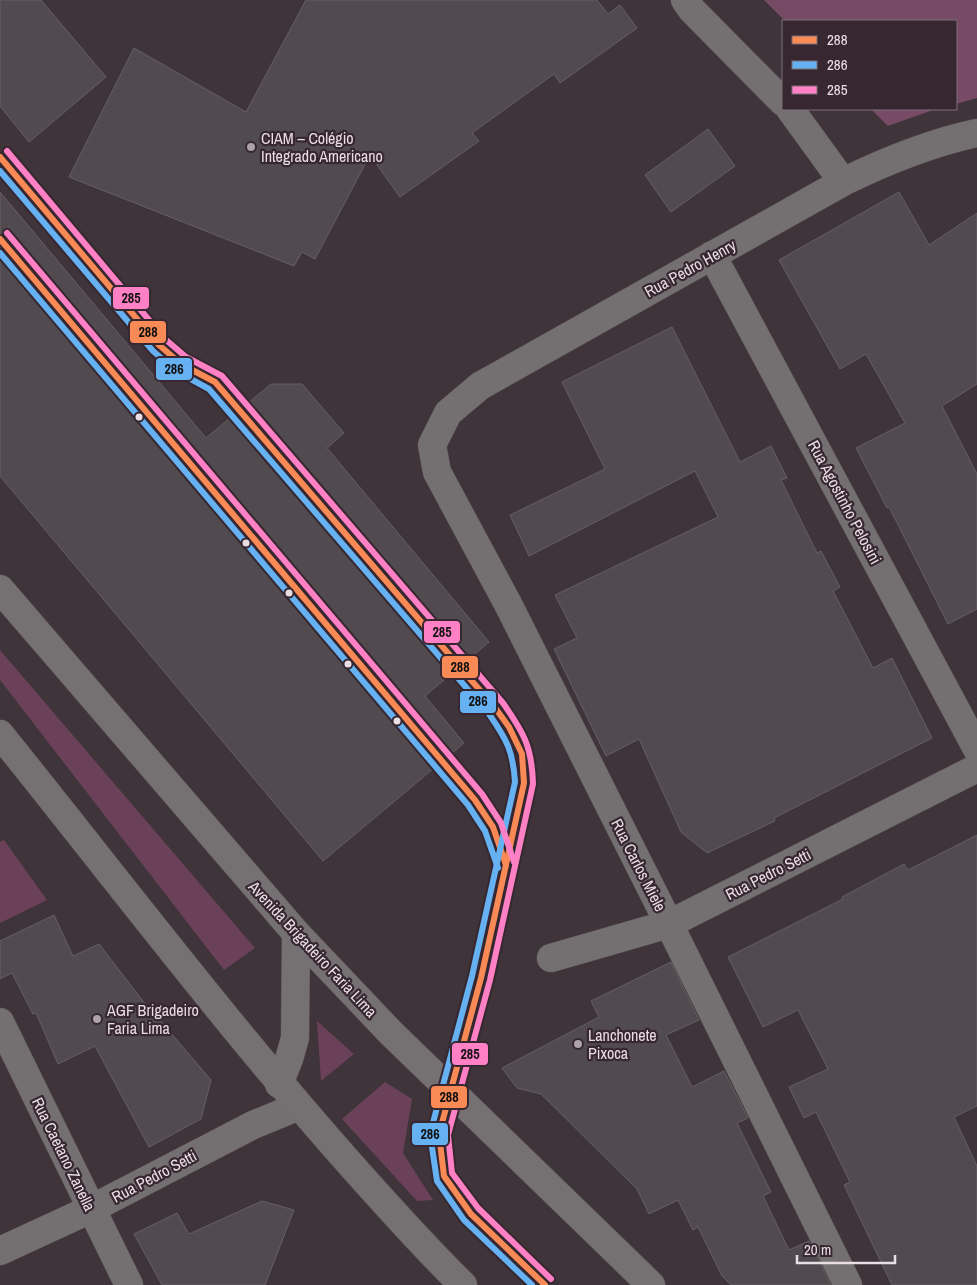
<svg xmlns="http://www.w3.org/2000/svg" width="977" height="1285" viewBox="0 0 977 1285" font-family="'Archivo Narrow',sans-serif">
	<style>
		.green { fill: #6a4159 }
		.forest { fill: #774a65 }
		.building { fill: #514a4e; stroke: #675f63 }
		.lines { fill: none; stroke-linecap: round; stroke-linejoin: round }
		.minor-casing { stroke: #585054; stroke-width: 29 }
		.primary-casing { stroke: #585054; stroke-width: 29 }
		.minor { stroke: #747071; stroke-width: 28 }
		.primary { stroke: #757072; stroke-width: 28 }
		.bus-1-casing { stroke: #362730; stroke-width: 10 }
		.bus-2-casing { stroke: #362730; stroke-width: 10 }
		.bus-3-casing { stroke: #362730; stroke-width: 10 }
		.bus-1 { stroke: #f98a56; stroke-width: 6 }
		.bus-2 { stroke: #66b1f2; stroke-width: 6 }
		.bus-3 { stroke: #ff80c5; stroke-width: 6 }
		.poi-dot { fill: #aca2a8; stroke: #362730; stroke-width: 2 }
		.bus-dot { fill: #e8dee3; stroke: #362730; stroke-width: 2 }
		.labels { text-anchor: middle; dominant-baseline: central; stroke-width: 4.5; stroke-linejoin: round; paint-order: stroke }
		.poi-label { font-size: 16px; fill: #e8dee3; stroke: #362730; text-anchor: start }
		.street-label { font-size: 16px; fill: #e8dee3; stroke: #362730 }
		.line-badge { stroke: #362730; stroke-width: 2 }
		.pale-badge-label { font-size: 14px; text-anchor: middle; font-weight: bold; fill: #111 }
	</style>
	<rect width="100%" height="100%" fill="#3e3439"/>
	<g class="green">
		<path d="M0,650l255,298 -31,22 -224,-290z"/>
		<path d="M4,840l43,60 -47,23v-81z"/>
		<path d="M317,1021l37,33 -33,27z"/>
		<path d="M385,1082l27,17 -9,54 30,47 -16,1 -75,-82z"/>
	</g>
	<g class="forest">
		<path d="M764,0h213v98l-21,6v-83h-171z"/>
		<path d="M871,109h65l-48,17z"/>
	</g>
	<g class="building">
		<path d="M0,0h41l65,77 -77,65 -29,-36z"/>
		<path d="M306,0h291l11,14 12,-9 17,23 -77,55 -6,-9 -82,59 7,8 -79,56 -30,-42 -55,104 -13,-7 -8,14 -225,-89 65,-129 112,64z"/>
		<path d="M708,129l27,37 -64,46 -26,-37z"/>
		<path d="M0,192l206,246 65,-54h31l42,49 -17,15 162,194 -64,54 39,47 -141,118 -323,-385z"/>
		<path d="M899,192l30,53 48,-32v171l-35,22 35,68v135l-29,15 -59,-117 -2,1 -31,-60 49,-25 -39,-69 -26,15 -61,-109z"/>
		<path d="M672,327l68,135 31,-16 16,32 -6,2 36,73 4,-2 19,36 -7,4 40,77 19,-10 40,80 -158,80 1,3 -68,32 -26,-21 -42,-93 -33,17 -52,-107 23,-11 -22,-43 163,-78 -23,-46 -166,85 -19,-41 95,-46 -43,-87z"/>
		<path d="M977,835v271l-23,11 23,49v119h-85l-48,-100 6,-3 -34,-70 -12,6 -15,-31 39,-18 -30,-59 -35,17 -35,-70 115,-58 -1,-2 62,-33 4,6z"/>
		<path d="M54,915l19,41 26,-12 57,74h2l53,62 -10,39 -52,28 -54,-101 -37,18 -22,-51 -3,1 -21,-41 -12,6v-38z"/>
		<path d="M671,962l28,58 -33,15 26,52 32,-16 24,47 -11,5 34,69 -8,4 26,54 20,-9 22,44h-100l-9,-9 -24,-49 -5,3 -15,-30 -29,14 -12,-25 -96,-95 -24,-6 -15,-20 97,-51 -8,-16z"/>
		<path d="M262,1201l32,9 -29,75h-103l-28,-51 43,-21 12,21z"/>
	</g>
	<g class="lines">
		<g class="minor-casing">
			<g id="minor">
				<path d="M685,0l7,10 91,92"/>
				<path d="M790,109l53,73"/>
				<path d="M712,255l265,494"/>
				<path d="M551,958l118,-34 308,-156"/>
				<path d="M0,1022l129,263"/>
				<path d="M0,1251l91,-42 162,-84 46,-19"/>
				<path d="M848,1285l-179,-361 -161,-320 -71,-132 -5,-27 16,-32 32,-27 363,-204c43,-21 87,-39 134,-49"/>
			</g>
		</g>
		<g class="primary-casing">
			<g id="primary">
				<path d="M0,589l296,344 95,100 260,252"/>
				<path d="M0,734c119,148 233,299 359,440 34,38 68,76 104,111"/>
				<path d="M279,1084l10,-25 6,-21 1,-105"/>
			</g>
		</g>
		<use href="#minor" class="minor"/>
		<use href="#primary" class="primary"/>
		<g class="bus-1-casing">
			<g id="bus-1">
				<path d="M0,157l159,188 22,19 34,18 281,327 13,18 13,27 2,29 -43,195 -42,156 5,42 27,38 74,71"/>
				<path d="M0,239l475,561 18,27 13,38"/>
			</g>
		</g>
		<g class="bus-2-casing">
			<g id="bus-2">
				<path d="M0,171l153,180 23,20 33,18 280,325c18,26 24,37 26,68l-43,194 -42,158 7,47 27,39 68,65"/>
				<path d="M0,253l468,552 17,26 13,37"/>
			</g>
		</g>
		<g class="bus-3-casing">
			<g id="bus-3">
				<path d="M7,151l158,188 21,18 36,19 281,327c21,30 29,44 30,81l-43,196 -42,155 4,38 26,35 73,71"/>
				<path d="M7,233l475,561 19,29 13,39"/>
			</g>
		</g>
		<use href="#bus-1" class="bus-1"/>
		<use href="#bus-2" class="bus-2"/>
		<use href="#bus-3" class="bus-3"/>
	</g>
	<g class="poi-dot">
		<circle cx="251" cy="147" r="5"/>
		<circle cx="97" cy="1019" r="5"/>
		<circle cx="578" cy="1044" r="5"/>
	</g>
	<g class="bus-dot">
		<circle cx="139" cy="417" r="4.5"/>
		<circle cx="246" cy="543" r="4.5"/>
		<circle cx="289" cy="593" r="4.5"/>
		<circle cx="348" cy="664" r="4.5"/>
		<circle cx="397" cy="721" r="4.5"/>
	</g>
	<g class="labels">
		<g class="poi-label">
			<text x="261" y="138">CIAM – Colégio<tspan x="261" dy="18">Integrado Americano</tspan></text>
			<text x="107" y="1010">AGF Brigadeiro<tspan x="107" dy="18">Faria Lima</tspan></text>
			<text x="588" y="1035">Lanchonete<tspan x="588" dy="18">Pixoca</tspan></text>
		</g>
		<g class="street-label">
			<text transform="translate(690 268) rotate(-29)">Rua Pedro Henry</text>
			<text transform="translate(845 502) rotate(62)">Rua Agostinho Pelosini</text>
			<text transform="translate(639 865) rotate(63)">Rua Carlos Miele</text>
			<text transform="translate(768 874) rotate(-27)">Rua Pedro Setti</text>
			<text transform="translate(313 949) rotate(47)">Avenida Brigadeiro Faria Lima</text>
			<text transform="translate(64 1154) rotate(64)">Rua Caetano Zanella</text>
			<text transform="translate(154 1176) rotate(-28)">Rua Pedro Setti</text>
		</g>
	</g>
	<g class="line-badge">
		<rect x="112" y="286" width="38" height="24" rx="5" fill="#ff80c5"/>
		<rect x="129" y="320" width="38" height="24" rx="5" fill="#f98a56"/>
		<rect x="155" y="357" width="38" height="24" rx="5" fill="#66b1f2"/>
		<rect x="423" y="620" width="38" height="24" rx="5" fill="#ff80c5"/>
		<rect x="441" y="655" width="38" height="24" rx="5" fill="#f98a56"/>
		<rect x="459" y="690" width="38" height="24" rx="5" fill="#66b1f2"/>
		<rect x="451" y="1042" width="38" height="24" rx="5" fill="#ff80c5"/>
		<rect x="430" y="1085" width="38" height="24" rx="5" fill="#f98a56"/>
		<rect x="411" y="1122" width="38" height="24" rx="5" fill="#66b1f2"/>
	</g>
	<g class="pale-badge-label">
		<text x="131" y="303">285</text>
		<text x="148" y="337">288</text>
		<text x="174" y="374">286</text>
		<text x="442" y="637">285</text>
		<text x="460" y="672">288</text>
		<text x="478" y="706">286</text>
		<text x="470" y="1059">285</text>
		<text x="449" y="1102">288</text>
		<text x="430" y="1139">286</text>
	</g>
	<rect x="782" y="20" width="175" height="90" fill="#362730" stroke="#7d7078"/>
	<rect x="792" y="36" width="25" height="8" fill="#f98a56" stroke="#7d7078"/>
	<text x="827" y="45" font-size="15" fill="#e8dee3">288</text>
	<rect x="792" y="61" width="25" height="8" fill="#66b1f2" stroke="#7d7078"/>
	<text x="827" y="70" font-size="15" fill="#e8dee3">286</text>
	<rect x="792" y="86" width="25" height="8" fill="#ff80c5" stroke="#7d7078"/>
	<text x="827" y="95" font-size="15" fill="#e8dee3">285</text>
	<path d="M797 1255v8h98v-8" fill="none" stroke="#e8dee3" stroke-width="2.5"/>
	<text x="804" y="1255" font-size="15" fill="#e8dee3" stroke="#362730" stroke-width="4" paint-order="stroke">20 m</text>
</svg>
